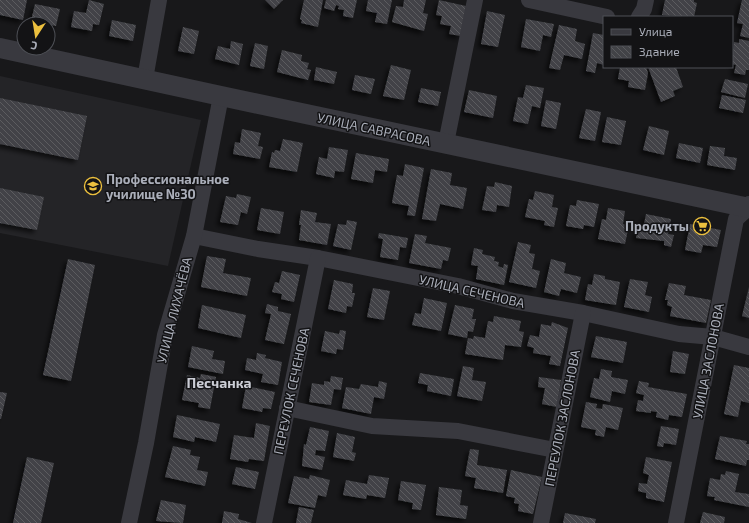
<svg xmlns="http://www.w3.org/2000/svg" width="749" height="523" viewBox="0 0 749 523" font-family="'Exo 2',sans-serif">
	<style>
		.built { fill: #242427 }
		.building { fill: url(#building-back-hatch); filter: url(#shadow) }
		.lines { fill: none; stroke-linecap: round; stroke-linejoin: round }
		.minor { stroke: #39393f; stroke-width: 16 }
		.tertiary { stroke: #39393f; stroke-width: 20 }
		.labels { text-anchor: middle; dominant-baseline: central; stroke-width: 3; stroke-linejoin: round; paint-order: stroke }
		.street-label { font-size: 13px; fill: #aaaeb9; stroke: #131315 }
		.poi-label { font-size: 13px; font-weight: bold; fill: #aaaeb9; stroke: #131315; text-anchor: start }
		.neighbourhood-label { font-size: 14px; font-weight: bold; fill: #cbcdd5; stroke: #131315 }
	</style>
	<defs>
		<pattern id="building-back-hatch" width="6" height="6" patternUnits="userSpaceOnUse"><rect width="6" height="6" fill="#424347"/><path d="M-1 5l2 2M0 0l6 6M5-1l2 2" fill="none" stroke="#5b5c5f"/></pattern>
		<filter id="shadow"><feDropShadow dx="-3.5" dy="3.5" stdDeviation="2" flood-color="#0009"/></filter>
	</defs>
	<rect width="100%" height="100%" fill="#18181a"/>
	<path class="built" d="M0,76l201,44 -33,146 -168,-33z"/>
	<g class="building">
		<path d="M0,0h27l-4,20 -23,-5z"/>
		<path d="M89,0l15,4 -5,21 -6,-1 -1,7 -21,-4 3,-16 12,2z"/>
		<path d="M265,0h18l-9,9z"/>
		<path d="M304,0h19l-5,27 -17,-4 1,-3 -2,-1z"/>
		<path d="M326,0h31l-4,18 -10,-2 1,-6 -6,-1 1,-3 -3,-1 -2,6 -10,-3z"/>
		<path d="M368,0h24l-5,24 -12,-2 2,-9 -11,-2z"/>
		<path d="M404,0h22l-3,13 5,1 -4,17 -32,-9 4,-16 7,1z"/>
		<path d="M439,0l27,6 -5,30 -12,-2 2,-8 -11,-2 2,-8 -6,-1z"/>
		<path d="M665,0h29v2l3,1 -3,14 -32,-2z"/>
		<path d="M742,0h7v38l-9,-2 3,-12 -6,-1z"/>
		<path d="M35,4l25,5 -4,17 -25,-5z"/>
		<path d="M487,11l18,4 -7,32 -17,-3z"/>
		<path d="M526,19l28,5 -3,13 -8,-2 -3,16 -19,-4z"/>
		<path d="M112,20l24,5 -3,16 -24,-5z"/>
		<path d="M559,25l18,4 -2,12 10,3 -3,15 -18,-4 -4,15 -11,-2z"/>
		<path d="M183,27l16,4 -5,23 -16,-3z"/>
		<path d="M593,33l11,2v30l-7,-2 -2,10 -9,-2z"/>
		<path d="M739,39l10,2v29h-3l-1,5 -11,-2 2,-8 -4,-1 2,-22 5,1z"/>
		<path d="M231,41l12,3 -4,21 -24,-6 3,-13 12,3z"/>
		<path d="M255,43l13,3 -4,23 -14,-3z"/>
		<path d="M282,50l20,5 -1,6 8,2 -2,6 4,1 -3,10 -31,-8z"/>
		<path d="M391,65l20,5 -7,30 -21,-4z"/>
		<path d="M316,67l21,5 -3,12 -20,-4z"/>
		<path d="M620,67h26l2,6 -3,17 -17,-3 1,-6 -11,-2z"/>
		<path d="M648,67h28l7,20 -10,4 2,5 -14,6z"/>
		<path d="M355,75l20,4 -4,15 -19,-4z"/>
		<path d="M725,79l23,5 -3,14 -24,-6z"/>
		<path d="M526,85l18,3 -4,20 -8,-2 -4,18 -15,-3 5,-24 5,1z"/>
		<path d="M421,88l20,4 -3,14 -20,-4z"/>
		<path d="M469,90l28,6 -4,22 -29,-6z"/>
		<path d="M722,95l24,5 -3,13 -24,-5z"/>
		<path d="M0,98l87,18 -9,44 -78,-16z"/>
		<path d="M546,100l15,3 -5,26 -15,-3z"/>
		<path d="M586,109l15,3 -6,29 -16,-3z"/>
		<path d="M607,117l19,4 -5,24 -19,-3z"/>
		<path d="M649,126l20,5 -5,24 -21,-5z"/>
		<path d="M242,129l19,4 -3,13 5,1 -3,12 -27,-5 2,-12 5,1z"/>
		<path d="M283,139l20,4 -6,29 -28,-5 3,-15 2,1 1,-3 5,1z"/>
		<path d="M679,143l24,5 -3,15 -24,-5z"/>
		<path d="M710,146l15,2 -1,8 13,2 -2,12 -28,-5z"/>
		<path d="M329,147l19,3 -4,22 -9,-1 -1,7 -18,-4 3,-17 8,2z"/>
		<path d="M356,153l33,6 -2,13 -12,-2 -2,13 -22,-4z"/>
		<path d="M405,164l19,4 -9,48 -8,-1 2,-9 -17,-3 5,-28 6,1z"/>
		<path d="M431,169l21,4 -2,12 17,3 -4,21 -23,-5 -4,17 -14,-2z"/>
		<path d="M495,182l17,4 -3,21 -12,-2 -1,7 -14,-2 5,-24 7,1z"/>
		<path d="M0,188l44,9 -7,33 -37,-7z"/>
		<path d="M535,191l19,4 -2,12 6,1 -4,19 -10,-2 1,-4 -20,-4 4,-18 4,1z"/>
		<path d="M237,194l14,3 -4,17 -6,-2 -3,13 -18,-3 6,-26 10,2z"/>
		<path d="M577,200l22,4 -5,23 -10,-2 -1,4 -17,-3 4,-21 6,1z"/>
		<path d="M261,208l23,4 -4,22 -23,-4z"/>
		<path d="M608,208l17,3 -2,13 6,1 -4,19 -27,-5 4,-20 4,1z"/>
		<path d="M301,210l16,3 -2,9 16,2 -4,21 -28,-5 2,-15h-2z"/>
		<path d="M646,214l25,5 -3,15 6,1 -3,12 -7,-2v-4l-28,-3 1,-10 6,1z"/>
		<path d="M347,220l10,2 -6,28 -18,-4 5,-22 8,1z"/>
		<path d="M690,224l31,6 -4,17 -14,-2 -2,8 -16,-3z"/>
		<path d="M379,233l29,5 -2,10 -6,-1 -2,13 -18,-3 3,-18 -5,-1z"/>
		<path d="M415,234l12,2 -2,7 26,5 -3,13 -5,-1 -2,9 -32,-6z"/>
		<path d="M518,242l13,3 -2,8 6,1 -3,15 8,2 -4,17 -27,-6z"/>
		<path d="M474,248l9,2 -1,4 13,3 -1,4 5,1 -1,4 5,2 1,-4 4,1 -4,20 -28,-6 2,-13 -7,-1z"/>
		<path d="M207,256l19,3 -3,14 28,5 -4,18 -46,-9z"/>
		<path d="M68,259l27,6 -24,116 -28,-6z"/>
		<path d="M551,259l15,4 -2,10 17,4 -4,16 -16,-4 -2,7 -15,-4z"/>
		<path d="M282,271l18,4 -6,27 -13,-3 1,-5 -10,-2 3,-10 4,1z"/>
		<path d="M594,274l11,2v3l15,3 -4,23 -31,-5 3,-16 4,1z"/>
		<path d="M630,279l18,3 -3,13 7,2 -3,15 -25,-5z"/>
		<path d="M334,280l19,4 -1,9h3l-3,14 -5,-1 -1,7 -18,-4z"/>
		<path d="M669,283l17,3 -2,9 27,5 -5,23 -36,-7 2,-9 -5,-2 1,-5h-3z"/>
		<path d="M749,287v31l-7,-2z"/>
		<path d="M373,288l17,3 -6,29 -17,-3z"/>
		<path d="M424,298l23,5 -6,28 -29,-6 3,-12 6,1z"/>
		<path d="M267,304l11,3v4l13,3 -7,30 -19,-4 6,-26 -6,-1z"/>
		<path d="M202,305l44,10 -5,23 -43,-10z"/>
		<path d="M455,305l19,4 -2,10h4l-3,13 -5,-1 -1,7 -19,-4z"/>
		<path d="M494,316l27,5 -2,10 5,1 -3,15 -16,-2 -2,15 -38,-6 3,-16 5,1 1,-3 11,2 3,-17 5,1z"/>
		<path d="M552,322l16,6 -8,38 -11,-2 2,-8 -18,-3 1,-5 -7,-2 3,-11 9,2 2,-13 10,2z"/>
		<path d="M340,330l6,1 -3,19 -6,-1 -1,5 -15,-3 4,-20 14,3z"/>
		<path d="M596,336l31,6 -4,21 -32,-6z"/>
		<path d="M192,346l22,5 -2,8 13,2 -2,13 -35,-7z"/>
		<path d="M673,351l16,3 -4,20 -15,-2z"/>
		<path d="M257,353l9,2 -1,3 17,4 -4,23 -17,-3 2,-8 -18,-4 2,-12 9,2z"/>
		<path d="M734,365l15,3v35l-8,-2 -3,16 -14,-3z"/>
		<path d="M463,366l11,2 -2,12 14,2 -4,19 -25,-5z"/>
		<path d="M601,369l11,2 -1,6 17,3 -3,14 -13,-3 -2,11 -20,-5 4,-19 5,1z"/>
		<path d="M420,373l34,6 -3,17 -24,-5 1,-6 -10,-2z"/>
		<path d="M201,374l15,3 -6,32 -12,-2 1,-4 -17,-3 5,-25 13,3z"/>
		<path d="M331,376l12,2 -2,12 -7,-1 -3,16 -22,-3 3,-19 12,2v-4l6,1z"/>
		<path d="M539,377l22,3 -4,27 -15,-3 3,-16 -7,-1z"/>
		<path d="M379,381l8,2 -3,16 -10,-2 -3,17 -29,-6 4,-21 13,2 2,-5 17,3z"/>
		<path d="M639,381l10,2 -1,4 39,7 -5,23 -13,-2 -1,5 -12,-3 1,-5 -6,-1v2l-15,-2 2,-11 5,1 1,-6 -8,-2z"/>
		<path d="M246,386l29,6 -4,17 -8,-1 -1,4 -20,-4z"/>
		<path d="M0,392l7,1 -6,26h-1z"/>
		<path d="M586,402l11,2 -1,4 6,1 1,-5 20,4 -5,22 -12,-3 -2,10 -9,-2 1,-5 -15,-3z"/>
		<path d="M177,415l43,9 -4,18 -21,-5 -1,5 -21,-5z"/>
		<path d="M256,423l14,3 -6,35 -15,-2 -1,3 -18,-3 4,-24 20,3z"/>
		<path d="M661,426l18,3 -3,16 -12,-2 -1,4 -6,-1z"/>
		<path d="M310,427l19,4 -4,20 -9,-1 -1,5 10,2 -3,13 -20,-4 2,-22 2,1z"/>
		<path d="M337,433l18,4 -3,15 4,1 -2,8 -21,-4z"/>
		<path d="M720,436l27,5 -1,3h3v16h-2l-1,6 -31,-7z"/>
		<path d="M173,446l18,4 -1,5 10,2 -3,13 11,2 -3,14 -40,-9z"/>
		<path d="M470,449l9,1 -2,15 30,5 -4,23 -29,-5 2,-10 -11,-2z"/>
		<path d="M27,457l27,6 -13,60h-28z"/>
		<path d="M646,457l26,5 -8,40 -18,-4v-5l-8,-2 1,-8 8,1 2,-9 -6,-2z"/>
		<path d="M236,467l23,5 -4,17 -23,-5z"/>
		<path d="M511,470l31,7 -9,37 -15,-3 1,-7 -5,-1 1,-5 -9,-2z"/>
		<path d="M726,471l13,3 -4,18 14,2v13l-35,-7 1,-3 -8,-1 3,-18 10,2 1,-6 4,1z"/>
		<path d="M310,475l20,5 -4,17 -8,-2 -3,13 -27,-5 6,-27 15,3z"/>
		<path d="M369,475l20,3 -4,20 -18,-3 -1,4 -23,-4 3,-15 21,4z"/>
		<path d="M401,481l25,4 -5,25 -9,-1 1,-6 -15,-3z"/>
		<path d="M439,487l23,3 -2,15 8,1 -2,13 -30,-4z"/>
		<path d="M161,500l25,5 -3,18 -27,-2z"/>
		<path d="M299,507l15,3 -3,13h-15z"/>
		<path d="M224,511l15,3 -1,5 14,4h-30z"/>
		<path d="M703,512l22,5 -1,6h-24z"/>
		<path d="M565,513l31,6 -1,4h-32z"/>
	</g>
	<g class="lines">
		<g class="minor">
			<path d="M529,0l78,17"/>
			<path d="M639,17l5,-8 2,-9"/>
			<path d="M145,79l14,-79"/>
			<path d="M446,143l29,-143"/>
			<path d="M194,236l64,13 60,9 140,28 55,15 70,12 96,21 34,3 36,10"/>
			<path d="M287,408l85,18 86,5 97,19"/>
			<path d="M129,523l17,-80 19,-108 29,-99 27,-140"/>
			<path d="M264,523l54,-265"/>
			<path d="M541,523l42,-210"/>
			<path d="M676,523l60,-304 12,-11 1,-4"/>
		</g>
		<path class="tertiary" d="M0,48l221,48 528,112"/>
	</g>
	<defs>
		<g id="university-ring" transform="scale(0.9)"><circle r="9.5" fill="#131315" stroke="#ecc03e" stroke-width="1.5"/><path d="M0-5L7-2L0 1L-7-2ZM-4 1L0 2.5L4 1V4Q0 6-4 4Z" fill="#ecc03e"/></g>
		<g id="supermarket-ring" transform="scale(0.9)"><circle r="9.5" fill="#131315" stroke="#ecc03e" stroke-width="1.5"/><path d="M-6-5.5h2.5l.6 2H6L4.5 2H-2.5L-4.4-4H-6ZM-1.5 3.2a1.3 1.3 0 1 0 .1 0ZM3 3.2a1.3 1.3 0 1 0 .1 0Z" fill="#ecc03e"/></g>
	</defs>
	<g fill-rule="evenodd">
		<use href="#university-ring" x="93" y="186"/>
		<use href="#supermarket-ring" x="702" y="226"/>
	</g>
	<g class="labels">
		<g class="street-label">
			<text transform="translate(374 129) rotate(12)">УЛИЦА САВРАСОВА</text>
			<text transform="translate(472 291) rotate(13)">УЛИЦА СЕЧЕНОВА</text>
			<text transform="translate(174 310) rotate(-76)">УЛИЦА ЛИХАЧЁВА</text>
			<text transform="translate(708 361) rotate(-79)">УЛИЦА ЗАСЛОНОВА</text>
			<text transform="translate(291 391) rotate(-78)">ПЕРЕУЛОК СЕЧЕНОВА</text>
			<text transform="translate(562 418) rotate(-79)">ПЕРЕУЛОК ЗАСЛОНОВА</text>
		</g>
		<g class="poi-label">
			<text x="106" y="179">Профессиональное<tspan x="106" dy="15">училище №30</tspan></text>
			<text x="689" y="226" text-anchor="end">Продукты</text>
		</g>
		<g class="neighbourhood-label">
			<text x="219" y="382">Песчанка</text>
		</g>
	</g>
	<rect x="603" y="16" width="130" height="52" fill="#131315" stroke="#4f5157"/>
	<rect x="611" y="29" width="20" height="6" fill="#39393f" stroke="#4f5157"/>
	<text x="639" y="36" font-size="12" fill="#aaaeb9">Улица</text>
	<rect x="611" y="46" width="20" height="12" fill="url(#building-back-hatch)" stroke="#4f5157"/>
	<text x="639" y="56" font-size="12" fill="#aaaeb9">Здание</text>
	<g transform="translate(36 36) rotate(192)"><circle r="19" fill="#131315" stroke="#4f5157"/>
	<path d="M0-3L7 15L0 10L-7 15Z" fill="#ecc03e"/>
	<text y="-6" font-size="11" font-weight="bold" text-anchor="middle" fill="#aaaeb9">С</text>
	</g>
</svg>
